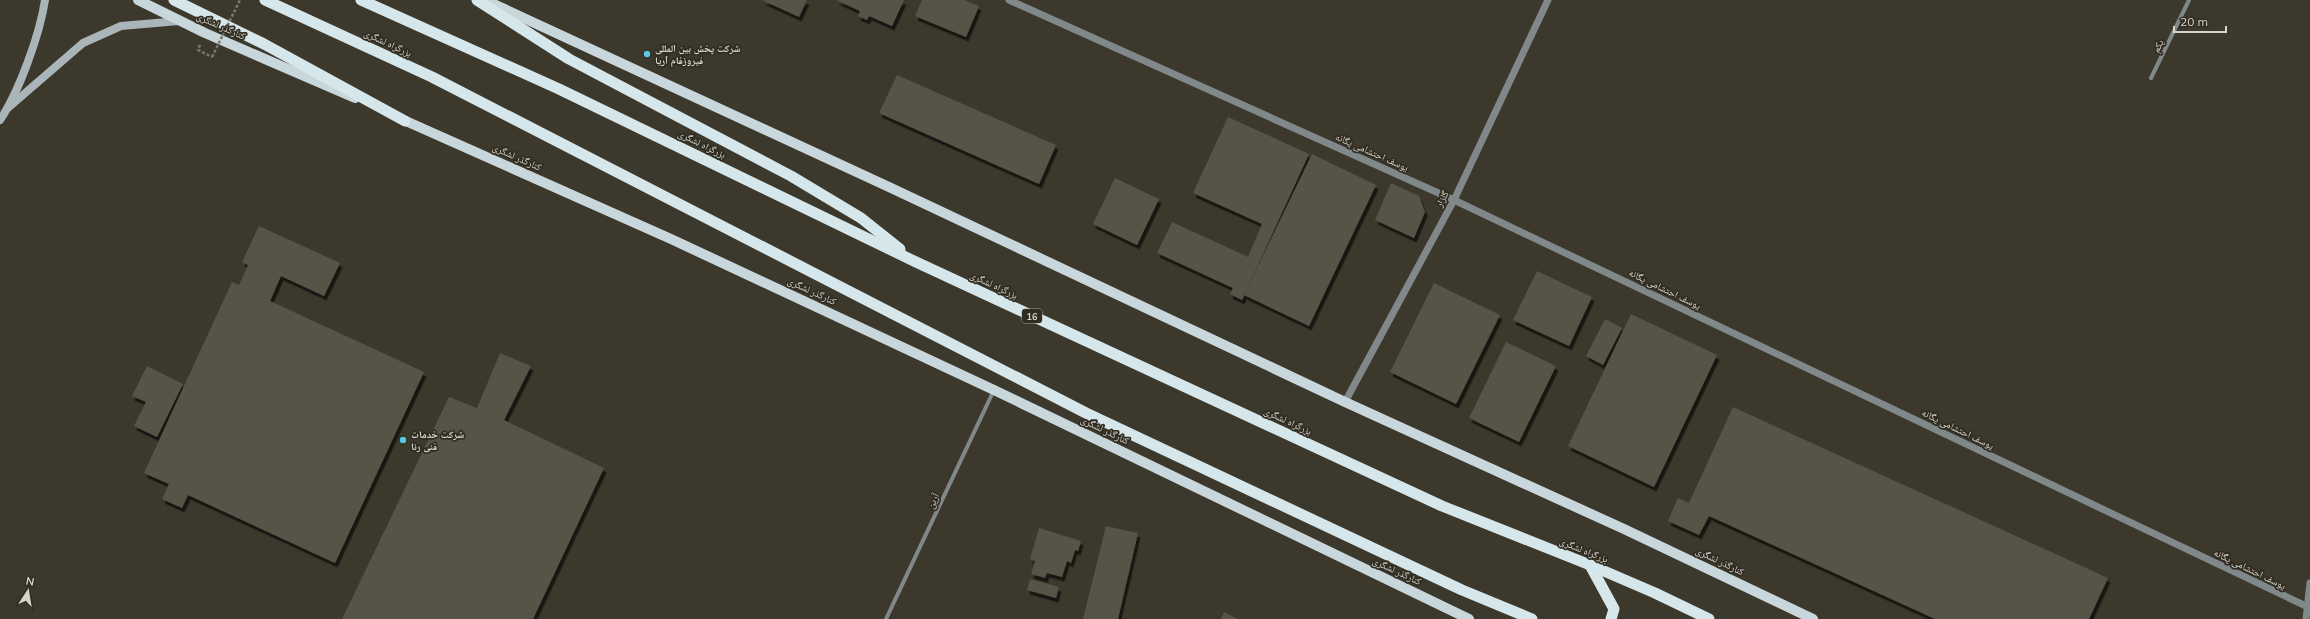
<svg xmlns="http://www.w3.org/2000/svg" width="2310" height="619" viewBox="0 0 2310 619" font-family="Mulish,'Noto Naskh Arabic',sans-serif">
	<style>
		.building { fill: #575346; filter: url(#shadow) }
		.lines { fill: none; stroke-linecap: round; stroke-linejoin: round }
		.path { stroke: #7b776d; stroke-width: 2.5; stroke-dasharray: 3 2; stroke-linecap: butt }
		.minor { stroke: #80888a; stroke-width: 4 }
		.tertiary { stroke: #80888a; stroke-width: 7 }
		.secondary { stroke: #a9b5b8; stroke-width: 8 }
		.primary { stroke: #c8d7dc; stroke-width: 10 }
		.trunk { stroke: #d6e7ec; stroke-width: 11 }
		.path-bridge { stroke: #7b776d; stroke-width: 2.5; stroke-dasharray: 3 2; stroke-linecap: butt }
		.poi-dot { fill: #59c8e5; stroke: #322d22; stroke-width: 1.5 }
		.labels { text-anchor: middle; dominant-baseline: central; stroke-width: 3.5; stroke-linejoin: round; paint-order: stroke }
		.shield { fill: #322d22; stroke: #a4a198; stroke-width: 1 }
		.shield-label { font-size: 9px; font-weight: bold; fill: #d5d3cb }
		.street-label { font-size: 10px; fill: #d5d3cb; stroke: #322d22 }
		.poi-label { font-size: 10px; font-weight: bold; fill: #d5d3cb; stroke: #322d22; text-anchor: start }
	</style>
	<defs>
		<filter id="shadow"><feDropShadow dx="2.5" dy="4.5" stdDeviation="0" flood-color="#0009"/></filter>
	</defs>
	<rect width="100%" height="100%" fill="#3c382c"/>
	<g class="building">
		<path d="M762,0h45l-8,17z"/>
		<path d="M836,0h68l-12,26 -23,-10 -2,4 -9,-4 2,-5z"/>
		<path d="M922,0h42l15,6 -13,31 -51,-21z"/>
		<path d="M897,75l159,70 -17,39 -160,-71z"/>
		<path d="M1228,117l81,37 -67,146 -12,-6 3,-6 -76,-35 15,-31 76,35 14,-33 -69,-31z"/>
		<path d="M1312,154l64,31 -67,141 -65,-31z"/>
		<path d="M1115,178l44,21 -22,46 -44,-21z"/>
		<path d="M1391,183l28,13 6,16 -11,26 -39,-18z"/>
		<path d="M259,226l81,37 -16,33 -43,-20 -11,25 154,71 -89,191 -147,-68 -6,13 -20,-9 7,-15 -25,-11 88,-191 7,3 9,-20 -6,-3z"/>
		<path d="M1537,271l55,26 -23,49 -56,-26z"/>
		<path d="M1434,283l66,32 -44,89 -66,-32z"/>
		<path d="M1631,314l86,41 -63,132 -86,-41z"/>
		<path d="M1605,319l17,9 -19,37 -17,-9z"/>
		<path d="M1506,342l50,24 -37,76 -50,-24z"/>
		<path d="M500,353l31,13 -27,54 100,48 -71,151h-191l107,-222 28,11z"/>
		<path d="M147,366l36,18 -26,53 -23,-11 12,-24 -14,-6z"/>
		<path d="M1733,407l375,171 -19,41h-154l-226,-103 -10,19 -31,-14 10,-23 11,5z"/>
		<path d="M1106,526l32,7 -20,86h-35z"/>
		<path d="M1039,528l42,13 -3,10 -3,-1 -4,13 -4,-2 -5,16 -15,-4 -2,5 -14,-4 4,-13 -5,-2z"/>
		<path d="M1030,579l29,8 -3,11 -29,-8z"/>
		<path d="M1224,612l14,7h-17z"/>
	</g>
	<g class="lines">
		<path class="path" d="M200,45l-2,5 14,7"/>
		<g class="minor">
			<path d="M2151,78l38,-78"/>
			<path d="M886,619l108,-229"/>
		</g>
		<g class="tertiary">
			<path d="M1009,0l445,200 854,407"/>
			<path d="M1345,402l109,-202 94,-200"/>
			<path d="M2306,619l4,-36"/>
		</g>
		<g class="secondary">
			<path d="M9,107l74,-64 38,-17 58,-5"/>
			<path d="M0,120c19,-28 40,-86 45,-120"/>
		</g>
		<g class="primary">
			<path d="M138,0l67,33 150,65"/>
			<path d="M485,0l404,187 456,215 279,127 189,90"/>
			<path d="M399,118l272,121 323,151 475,229"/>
		</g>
		<g class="trunk">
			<path d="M174,0l90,44 141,77"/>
			<path d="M265,0l167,77 654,336 376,177 70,29"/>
			<path d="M361,0l198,89 357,173 526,244 148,59 65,28 54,26"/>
			<path d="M477,0l92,59 222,117 70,42 39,31"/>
			<path d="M1590,565l24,44 -3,10"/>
		</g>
		<path class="path-bridge" d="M212,57l28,-57"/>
	</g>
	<g class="poi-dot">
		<circle cx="647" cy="54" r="4"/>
		<circle cx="403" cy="440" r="4"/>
	</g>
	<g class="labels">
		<rect class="shield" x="1022" y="309" width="20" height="14" rx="3"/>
		<g class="shield-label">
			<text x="1032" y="316">16</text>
		</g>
		<g class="street-label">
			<text transform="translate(221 26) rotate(24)">کنارگذر لشگری</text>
			<text transform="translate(388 43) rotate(25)">بزرگراه لشگری</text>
			<text transform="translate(2158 46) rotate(-64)">یکم</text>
			<text transform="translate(702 144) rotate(26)">بزرگراه لشگری</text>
			<text transform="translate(1372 152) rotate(24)">یوسف احتشامی یگانه</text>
			<text transform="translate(517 157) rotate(24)">کنارگذر لشگری</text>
			<text transform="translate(1442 199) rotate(-63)">گلزار</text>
			<text transform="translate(994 285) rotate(25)">بزرگراه لشگری</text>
			<text transform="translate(1665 289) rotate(26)">یوسف احتشامی یگانه</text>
			<text transform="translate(812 291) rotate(25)">کنارگذر لشگری</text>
			<text transform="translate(1288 421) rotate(25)">بزرگراه لشگری</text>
			<text transform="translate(1958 429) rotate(26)">یوسف احتشامی یگانه</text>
			<text transform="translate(1105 430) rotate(26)">کنارگذر لشگری</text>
			<text transform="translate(933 501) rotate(-65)">آرین</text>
			<text transform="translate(1584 550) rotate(22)">بزرگراه لشگری</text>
			<text transform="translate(1720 561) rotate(26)">کنارگذر لشگری</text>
			<text transform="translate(2250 569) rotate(26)">یوسف احتشامی یگانه</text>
			<text transform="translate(1397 571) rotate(25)">کنارگذر لشگری</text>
		</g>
		<g class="poi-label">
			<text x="655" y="48">شرکت پخش بین المللی<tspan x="655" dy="12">فیروزفام آریا</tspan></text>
			<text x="411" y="434">شرکت خدمات<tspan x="411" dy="12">فنی رنا</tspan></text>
		</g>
	</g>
	<g transform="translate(28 591) rotate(12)" stroke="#322d22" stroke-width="3" paint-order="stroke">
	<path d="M0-3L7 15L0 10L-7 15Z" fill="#d5d3cb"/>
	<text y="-6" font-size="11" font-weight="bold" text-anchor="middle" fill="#d5d3cb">N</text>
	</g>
	<path d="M2174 26v6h52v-6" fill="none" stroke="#d5d3cb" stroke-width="2"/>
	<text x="2180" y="26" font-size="12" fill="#d5d3cb" stroke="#322d22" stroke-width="3" paint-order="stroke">20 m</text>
</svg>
